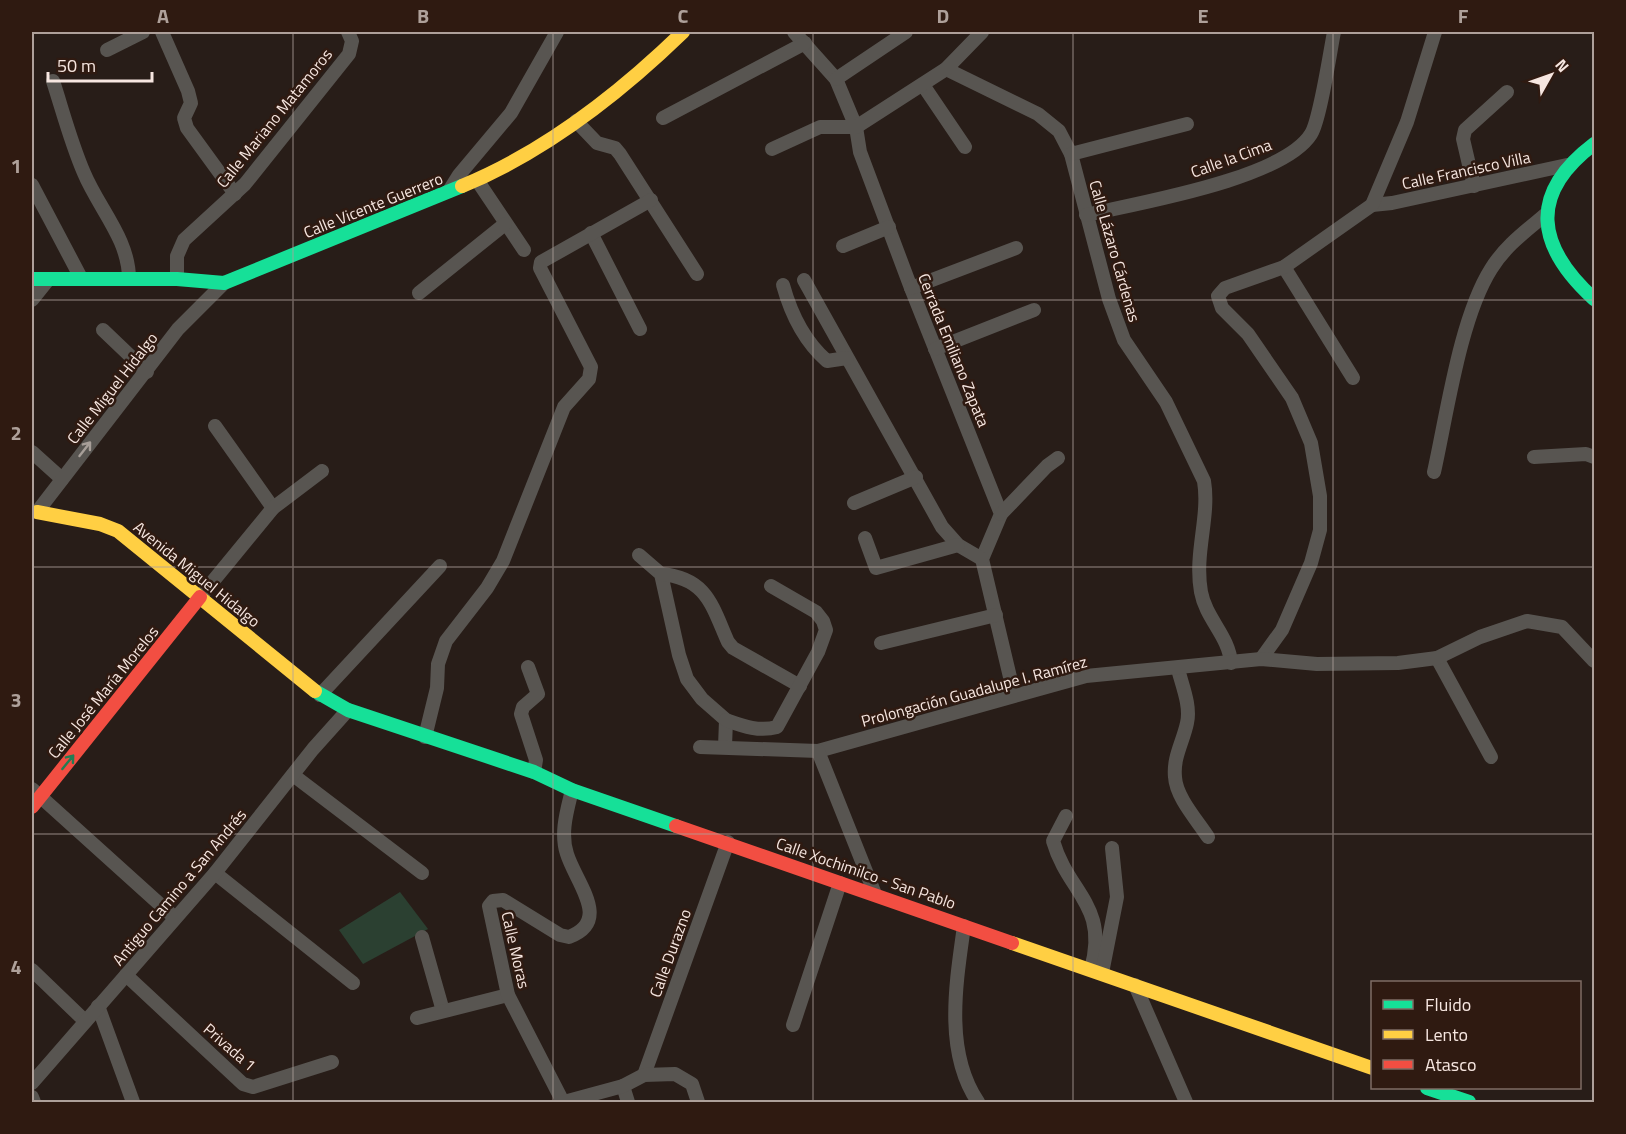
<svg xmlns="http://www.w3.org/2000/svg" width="1626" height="1134" viewBox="0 0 1626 1134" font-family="'Titillium Web',sans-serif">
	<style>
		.green { fill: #2b4031 }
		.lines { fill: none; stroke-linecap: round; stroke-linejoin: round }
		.street { stroke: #585551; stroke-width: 14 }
		.fast { stroke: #16e098; stroke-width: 14 }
		.slow { stroke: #ffcf43; stroke-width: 14 }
		.jam { stroke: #f24e42; stroke-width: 14 }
		.oneway { stroke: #a79e98 }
		.oneway2 { stroke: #227d54 }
		.grid { fill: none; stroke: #aea09a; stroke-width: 1.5; stroke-opacity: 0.55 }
		.labels { text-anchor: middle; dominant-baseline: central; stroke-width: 5; stroke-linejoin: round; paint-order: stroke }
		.street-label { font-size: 16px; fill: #f6e6e0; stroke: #2f1a11 }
		.neatline { fill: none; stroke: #aea09a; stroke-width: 2 }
		.grid-label { font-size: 20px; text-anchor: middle; font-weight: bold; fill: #aea09a }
	</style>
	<rect width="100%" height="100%" fill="#281d18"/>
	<path class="green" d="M400,892l28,37 -65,35 -24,-34z"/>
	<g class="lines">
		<g class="street">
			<path d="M162,32l26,59 3,12 -7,15 3,10 48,66"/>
			<path d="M794,32l42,47 20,48 4,25 51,136 90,226 -19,45 32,135"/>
			<path d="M107,50l36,-18"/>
			<path d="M946,69l92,45 21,17 12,23 38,145 15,41 42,62 38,79c6,36 -10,72 -3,111 5,27 28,44 30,71"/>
			<path d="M836,79l70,-47"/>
			<path d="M53,81c10,31 18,62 31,92 15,36 45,66 45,106"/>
			<path d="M923,85l42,62"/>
			<path d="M663,118l142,-75"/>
			<path d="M576,121l21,22 18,5 5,6 77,120"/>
			<path d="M772,149l48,-22h36l90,-58 36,-37"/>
			<path d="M1071,154l116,-30"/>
			<path d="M477,180l47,70"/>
			<path d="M32,185l49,93"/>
			<path d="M1474,186l-11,-47 2,-9 42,-38"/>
			<path d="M449,191l10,-16 52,-62 46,-81"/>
			<path d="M1372,205l20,-2 175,-38"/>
			<path d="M1086,215c52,-12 197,-36 225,-81 9,-14 19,-82 23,-102"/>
			<path d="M591,233l49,96"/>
			<path d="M843,246l46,-19"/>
			<path d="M1284,267l69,111"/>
			<path d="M177,279v-23l7,-16 61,-56 104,-130 3,-13 -4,-9"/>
			<path d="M804,280l138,247 16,18 24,14"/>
			<path d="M783,285c8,29 21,56 44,76l20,-3"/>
			<path d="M911,288l105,-40"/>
			<path d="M419,293l86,-69"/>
			<path d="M32,300l16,-20"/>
			<path d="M103,330l44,42"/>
			<path d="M935,349l99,-39"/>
			<path d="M215,426l58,82"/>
			<path d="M32,452l30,27"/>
			<path d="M1534,457l52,-3 8,3"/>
			<path d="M1434,472c13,-58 26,-154 57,-203 14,-23 35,-38 55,-55"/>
			<path d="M854,503l62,-26"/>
			<path d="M37,512l141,-183 46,-46"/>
			<path d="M1001,514l46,-48 11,-8"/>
			<path d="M865,538l11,30 82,-23"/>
			<path d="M639,555l22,19 18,81 8,24 15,20 24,21 -1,27"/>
			<path d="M661,574c46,4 51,32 67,68l5,6 67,38"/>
			<path d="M200,597l73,-89 49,-37"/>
			<path d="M881,643l115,-28"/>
			<path d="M1437,658l54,99"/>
			<path d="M1261,659l21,-29 29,-67 9,-33v-34l-9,-53 -19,-45 -44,-64 -26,-26 -4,-12 7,-8 59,-21 88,-62 35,-83 28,-90"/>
			<path d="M528,667l10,27 -15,13 -2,7 15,46 -2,12"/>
			<path d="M1178,669c4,16 13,37 9,54 -4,19 -14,34 -12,54 1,20 22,43 33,60"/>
			<path d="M320,695l120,-129"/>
			<path d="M726,720c17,6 33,12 51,7l41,-75 8,-22 -3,-9 -7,-9 -45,-26"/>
			<path d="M425,737l12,-49 1,-24 8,-23 41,-53 16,-27 61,-154 25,-28 2,-12 -51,-99 1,-6 110,-62"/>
			<path d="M700,747l118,4 268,-75 175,-17 56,5 81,-1 39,-5 43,-21 47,-16 35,6 32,34"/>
			<path d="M818,751l57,143"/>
			<path d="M293,775l129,98"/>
			<path d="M32,789l143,129"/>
			<path d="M1066,816l-13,25c15,52 56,64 38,128"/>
			<path d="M215,873l138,110"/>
			<path d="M964,926c-8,57 -20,126 14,176"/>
			<path d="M422,937l21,74"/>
			<path d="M32,970l52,50"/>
			<path d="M1102,973l15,-76 -5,-49"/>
			<path d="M126,975l117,109 10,3 79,-25"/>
			<path d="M1135,985l51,117"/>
			<path d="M98,1006l35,96"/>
			<path d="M417,1018l91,-23"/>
			<path d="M793,1025l47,-142"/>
			<path d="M644,1075l84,-233"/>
			<path d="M32,1083l183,-210 98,-124 35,-39"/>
			<path d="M623,1086l5,16"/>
			<path d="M32,1097l2,5"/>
			<path d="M563,1102l-55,-107 -19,-89 4,-5 10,-1 57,35 9,2c43,-16 7,-54 -2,-83 -7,-21 0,-43 5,-64"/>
			<path d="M564,1102l59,-16 21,-11 31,-1 17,10 6,18"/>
		</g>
		<g class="fast">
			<path d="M1594,144c-66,50 -58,102 0,155"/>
			<path d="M32,279h145l47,4 238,-97"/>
			<path d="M315,691l33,19 186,62 38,18 104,36"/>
			<path d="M1427,1088l42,14"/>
		</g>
		<g class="slow">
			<path d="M462,186c83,-34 158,-93 221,-154"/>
			<path d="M37,512l63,12 18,7 197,160"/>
			<path d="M1012,943l360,125"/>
		</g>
		<g class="jam">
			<path d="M32,807l168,-210"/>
			<path d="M676,826l336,117"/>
		</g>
	</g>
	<defs><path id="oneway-shaft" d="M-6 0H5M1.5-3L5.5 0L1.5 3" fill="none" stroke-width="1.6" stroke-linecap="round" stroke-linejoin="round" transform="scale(1.5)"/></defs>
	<use class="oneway" href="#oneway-shaft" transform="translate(85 449) rotate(-52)"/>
	<use class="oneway2" href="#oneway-shaft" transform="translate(68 762) rotate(-51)"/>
	<path class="grid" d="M293,32v1070M553,32v1070M813,32v1070M1073,32v1070M1333,32v1070M32,300h1562M32,567h1562M32,834h1562"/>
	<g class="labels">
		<g class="street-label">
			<text transform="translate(274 118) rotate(-51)">Calle Mariano Matamoros</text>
			<text transform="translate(1231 158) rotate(-20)">Calle la Cima</text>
			<text transform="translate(1466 170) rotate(-12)">Calle Francisco Villa</text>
			<text transform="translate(373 205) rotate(-22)">Calle Vicente Guerrero</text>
			<text transform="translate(1115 251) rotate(74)">Calle Lázaro Cárdenas</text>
			<text transform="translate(954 350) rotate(68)">Cerrada Emiliano Zapata</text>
			<text transform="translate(112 388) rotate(-52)">Calle Miguel Hidalgo</text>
			<text transform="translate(197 574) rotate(39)">Avenida Miguel Hidalgo</text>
			<text transform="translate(974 691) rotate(-15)">Prolongación Guadalupe I. Ramírez</text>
			<text transform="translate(103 692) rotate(-51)">Calle José María Morelos</text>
			<text transform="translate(866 873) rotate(19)">Calle Xochimilco - San Pablo</text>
			<text transform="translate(179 887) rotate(-50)">Antiguo Camino a San Andrés</text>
			<text transform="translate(516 950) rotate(77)">Calle Moras</text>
			<text transform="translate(670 953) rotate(-70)">Calle Durazno</text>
			<text transform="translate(230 1047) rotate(41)">Privada 1</text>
		</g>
	</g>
	<rect width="1626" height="1134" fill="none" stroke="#2f1a11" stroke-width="66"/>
	<rect x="1371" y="981" width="210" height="108" fill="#2f1a11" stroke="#7f6c64" stroke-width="1.5"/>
	<rect x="1383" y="1000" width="30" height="9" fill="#16e098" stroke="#7f6c64" stroke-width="1.5"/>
	<text x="1425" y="1011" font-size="18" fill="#f6e6e0">Fluido</text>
	<rect x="1383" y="1030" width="30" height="9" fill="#ffcf43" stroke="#7f6c64" stroke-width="1.5"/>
	<text x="1425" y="1041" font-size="18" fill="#f6e6e0">Lento</text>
	<rect x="1383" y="1060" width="30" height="9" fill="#f24e42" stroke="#7f6c64" stroke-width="1.5"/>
	<text x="1425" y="1071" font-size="18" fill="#f6e6e0">Atasco</text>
	<g transform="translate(1551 75) rotate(50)" stroke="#2f1a11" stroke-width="4.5" paint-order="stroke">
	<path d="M0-4.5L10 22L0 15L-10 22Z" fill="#f6e6e0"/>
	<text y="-9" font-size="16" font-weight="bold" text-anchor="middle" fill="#f6e6e0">N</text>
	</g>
	<path d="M48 72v9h104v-9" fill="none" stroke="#f6e6e0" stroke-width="3"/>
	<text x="57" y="72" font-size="18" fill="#f6e6e0" stroke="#2f1a11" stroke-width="4.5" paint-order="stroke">50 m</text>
	<rect x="33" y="33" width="1560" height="1068" class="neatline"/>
	<g class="grid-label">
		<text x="163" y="23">A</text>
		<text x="423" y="23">B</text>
		<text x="683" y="23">C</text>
		<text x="943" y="23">D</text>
		<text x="1203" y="23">E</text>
		<text x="1463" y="23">F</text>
		<text x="16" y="173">1</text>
		<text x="16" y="440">2</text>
		<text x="16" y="707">3</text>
		<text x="16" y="974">4</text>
	</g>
</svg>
